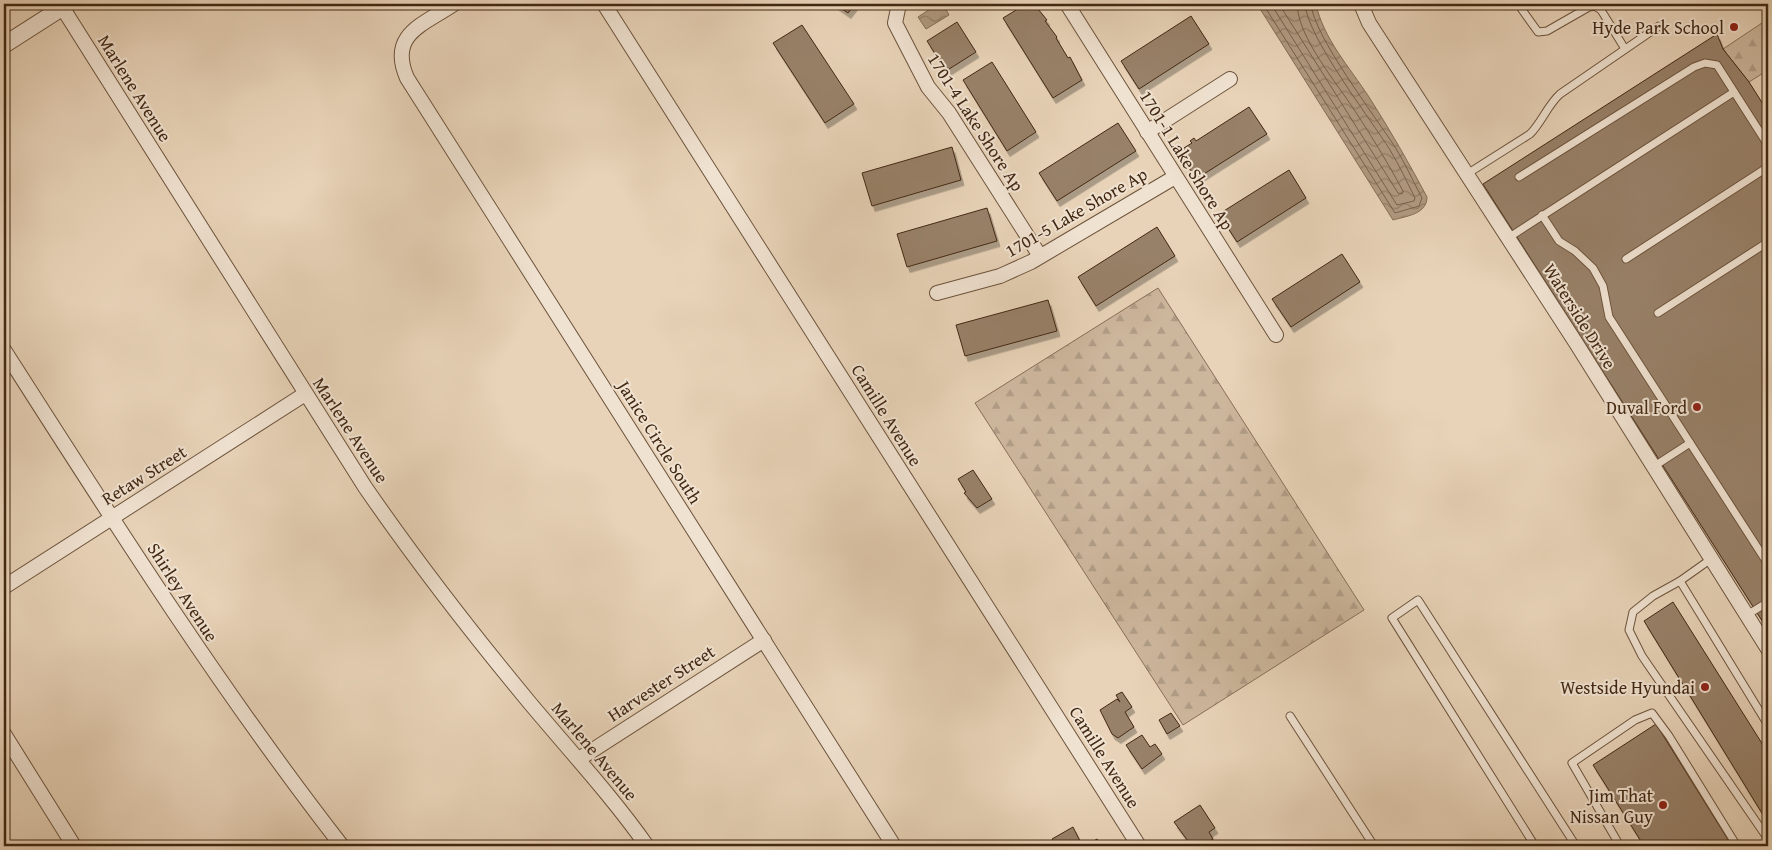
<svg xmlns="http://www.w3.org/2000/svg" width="1772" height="850" viewBox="0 0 1772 850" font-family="'Gentium Book Plus',serif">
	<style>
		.forest { fill: url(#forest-firs); stroke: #876f58 }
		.water { fill: url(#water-waves); stroke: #846c54 }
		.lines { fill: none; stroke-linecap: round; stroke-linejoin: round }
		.shore { stroke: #79604a; stroke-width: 1 }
		.building { fill: #988169; stroke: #422813; filter: url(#shadow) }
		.service-casing { stroke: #6c533c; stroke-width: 9 }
		.minor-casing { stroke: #6c533c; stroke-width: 16 }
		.tertiary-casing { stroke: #6c533c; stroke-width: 18 }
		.service { stroke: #f0e2d1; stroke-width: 7 }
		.minor { stroke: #f0e2d1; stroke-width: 14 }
		.tertiary { stroke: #f0e2d1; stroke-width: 16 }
		.poi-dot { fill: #8f2418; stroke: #f0e2d1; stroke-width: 2 }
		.labels { text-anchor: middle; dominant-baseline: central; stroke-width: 4; stroke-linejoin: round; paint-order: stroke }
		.poi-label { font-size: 18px; fill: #422813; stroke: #f0e2d1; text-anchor: end }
		.street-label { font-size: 18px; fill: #422813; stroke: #f0e2d1 }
	</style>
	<defs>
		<pattern id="forest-firs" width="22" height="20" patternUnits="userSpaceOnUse" patternTransform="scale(1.25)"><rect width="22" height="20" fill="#ccb69c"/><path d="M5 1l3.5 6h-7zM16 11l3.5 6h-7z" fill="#b09c86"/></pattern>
		<pattern id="water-waves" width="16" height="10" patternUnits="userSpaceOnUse" patternTransform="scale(1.25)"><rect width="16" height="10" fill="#b09980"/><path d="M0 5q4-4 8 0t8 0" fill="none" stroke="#917d68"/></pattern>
		<filter id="shadow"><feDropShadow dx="3" dy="5.5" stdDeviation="0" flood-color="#0004"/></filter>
	</defs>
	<rect width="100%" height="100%" fill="#e8d3b8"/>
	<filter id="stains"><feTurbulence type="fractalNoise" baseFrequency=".004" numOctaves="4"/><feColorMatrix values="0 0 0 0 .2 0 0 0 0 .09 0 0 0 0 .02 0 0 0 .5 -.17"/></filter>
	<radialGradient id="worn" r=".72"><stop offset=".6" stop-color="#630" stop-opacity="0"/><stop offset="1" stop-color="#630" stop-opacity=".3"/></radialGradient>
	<g class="forest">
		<path d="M1768,19v51l-19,12 -26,-33z"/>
		<path d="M1158,288l206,322 -181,115 -208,-322z"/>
	</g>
	<g class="water">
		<path d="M938,4h5l6,11 -23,14 -8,-12z"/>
		<path d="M1257,4h59c7,34 34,64 53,93 21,33 40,66 58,100 0,17 -20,19 -34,23z"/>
	</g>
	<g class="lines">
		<g class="shore">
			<path d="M1263,4l132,209 24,-7 3,-8c-9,-17 -17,-35 -27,-51 -20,-31 -82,-112 -84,-143"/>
			<path d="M1271,4l126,201 17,-4 1,-3c-8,-16 -16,-33 -25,-48 -20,-32 -83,-113 -85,-146"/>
			<path d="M1279,4l119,189 4,1 1,-3c-15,-28 -31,-54 -48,-80 -18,-28 -57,-73 -58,-107"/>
		</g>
	</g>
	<g class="building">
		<path d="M835,4h20l-7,9z"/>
		<path d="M1026,4h8l13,16 -2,1 12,16 -1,1 12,20 2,-1 12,23 -29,18 -50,-80z"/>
		<path d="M1191,16l18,28 -70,45 -18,-28z"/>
		<path d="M957,22l19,30 -30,19 -19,-30z"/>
		<path d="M802,25l52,79 -29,19 -52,-80z"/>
		<path d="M1717,34l6,15 26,33 19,30v518l-285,-446z"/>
		<path d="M992,62l44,70 -29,19 -44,-71z"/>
		<path d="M1249,107l18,27 -71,45 -17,-28 13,-8 -2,-2 4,-3 2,3z"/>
		<path d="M1118,123l18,28 -79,50 -18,-28z"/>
		<path d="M952,147l9,33 -89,26 -10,-33z"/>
		<path d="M1289,170l17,28 -69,44 -18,-28z"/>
		<path d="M987,208l10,33 -90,26 -10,-33z"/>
		<path d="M1157,227l18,29 -79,50 -18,-29z"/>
		<path d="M1342,254l18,28 -69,45 -19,-28z"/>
		<path d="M1048,300l9,31 -92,25 -9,-31z"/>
		<path d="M973,470l19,29 -15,9 -13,-15 2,-1 -8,-13z"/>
		<path d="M1673,602l95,151v70l-124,-202z"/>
		<path d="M1122,692l10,15 -7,5 9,15 -16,11 -6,-4 -12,-24 17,-11 3,3 -4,-7z"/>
		<path d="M1171,713l9,13 -13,8 -8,-14z"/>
		<path d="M1656,724l76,122h-88l-51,-81z"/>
		<path d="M1142,735l8,12 5,-3 7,10 -20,15 -16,-24z"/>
		<path d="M1200,805l15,23 -6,4 4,7 -11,7h-13l-3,-4 2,-1 -14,-19z"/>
		<path d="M1073,827l8,16 2,-1 2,4 12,-7 4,5 -3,2h-42l-4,-7z"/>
	</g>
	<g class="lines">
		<g class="service-casing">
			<g id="service">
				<path d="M1518,4l20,28 9,-1 42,-24 6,-1 6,4 24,39"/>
				<path d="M1467,174l63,-40c12,-12 17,-28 30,-40l99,-68"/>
				<path d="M1519,177l175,-110 11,-4 12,2 51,80"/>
				<path d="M1542,215l17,26 16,10 18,17 10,18 6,31 159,247"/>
				<path d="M1508,238l226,-146"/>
				<path d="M1626,259l142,-92"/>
				<path d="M1658,313l110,-71"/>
				<path d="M1653,467l37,-24"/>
				<path d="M1711,559l-31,22 88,144"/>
				<path d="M1680,581l-27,15 -20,16 -4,18 13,26 126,183"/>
				<path d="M1747,615l21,-13"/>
				<path d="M1290,716l84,130"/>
				<path d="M1535,846l-143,-228 26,-18 158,246"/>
				<path d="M1620,846l-48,-83 63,-43 17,-7 17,23 68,110"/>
			</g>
		</g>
		<g class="minor-casing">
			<g id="minor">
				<path d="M454,4c-31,21 -66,30 -47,74l487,768"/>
				<path d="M604,4l535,842"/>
				<path d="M899,4l-4,19 33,64 21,26 91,143"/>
				<path d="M1067,4l209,331"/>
				<path d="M1361,4l8,19 207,320 192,306"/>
				<path d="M62,7l303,480c51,74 106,145 164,215 40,48 82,93 118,144"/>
				<path d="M1147,132l83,-53"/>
				<path d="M937,293l63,-17 31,-14 144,-85"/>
				<path d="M4,350c108,169 215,338 338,496"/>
				<path d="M4,587l301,-193"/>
				<path d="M4,734l70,112"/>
				<path d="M579,759l185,-119"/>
			</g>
		</g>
		<g class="tertiary-casing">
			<path id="tertiary" d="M4,45l64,-41"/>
		</g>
		<use href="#service" class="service"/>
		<use href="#minor" class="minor"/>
		<use href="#tertiary" class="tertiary"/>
	</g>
	<g class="poi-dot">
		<circle cx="1734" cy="27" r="5"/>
		<circle cx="1697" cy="407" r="5"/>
		<circle cx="1705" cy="687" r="5"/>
		<circle cx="1663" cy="805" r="5"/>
	</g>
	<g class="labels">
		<g class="poi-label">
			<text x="1724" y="27">Hyde Park School</text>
			<text x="1687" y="407">Duval Ford</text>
			<text x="1695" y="687">Westside Hyundai</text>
			<text x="1653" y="795">Jim That<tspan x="1653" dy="21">Nissan Guy</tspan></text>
		</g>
		<g class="street-label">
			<text transform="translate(135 88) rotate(58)">Marlene Avenue</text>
			<text transform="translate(976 122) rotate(57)">1701-4 Lake Shore Ap</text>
			<text transform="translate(1187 160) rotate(58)">1701-1 Lake Shore Ap</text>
			<text transform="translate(1076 212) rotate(-30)">1701-5 Lake Shore Ap</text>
			<text transform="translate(1580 316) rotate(58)">Waterside Drive</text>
			<text transform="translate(887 415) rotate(58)">Camille Avenue</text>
			<text transform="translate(351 430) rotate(57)">Marlene Avenue</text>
			<text transform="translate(660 442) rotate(58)">Janice Circle South</text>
			<text transform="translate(144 475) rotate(-32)">Retaw Street</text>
			<text transform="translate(183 592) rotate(57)">Shirley Avenue</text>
			<text transform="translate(661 683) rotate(-33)">Harvester Street</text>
			<text transform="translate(595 751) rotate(50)">Marlene Avenue</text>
			<text transform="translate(1105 757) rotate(58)">Camille Avenue</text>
		</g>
	</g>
	<rect width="1772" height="850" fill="none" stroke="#e8d3b8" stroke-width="20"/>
	<rect x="5" y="5" width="1762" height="840" fill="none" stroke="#422813" stroke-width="2.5"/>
	<rect x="10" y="10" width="1752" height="830" fill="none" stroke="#422813"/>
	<rect width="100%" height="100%" filter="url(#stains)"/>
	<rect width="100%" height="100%" fill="url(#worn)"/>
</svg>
